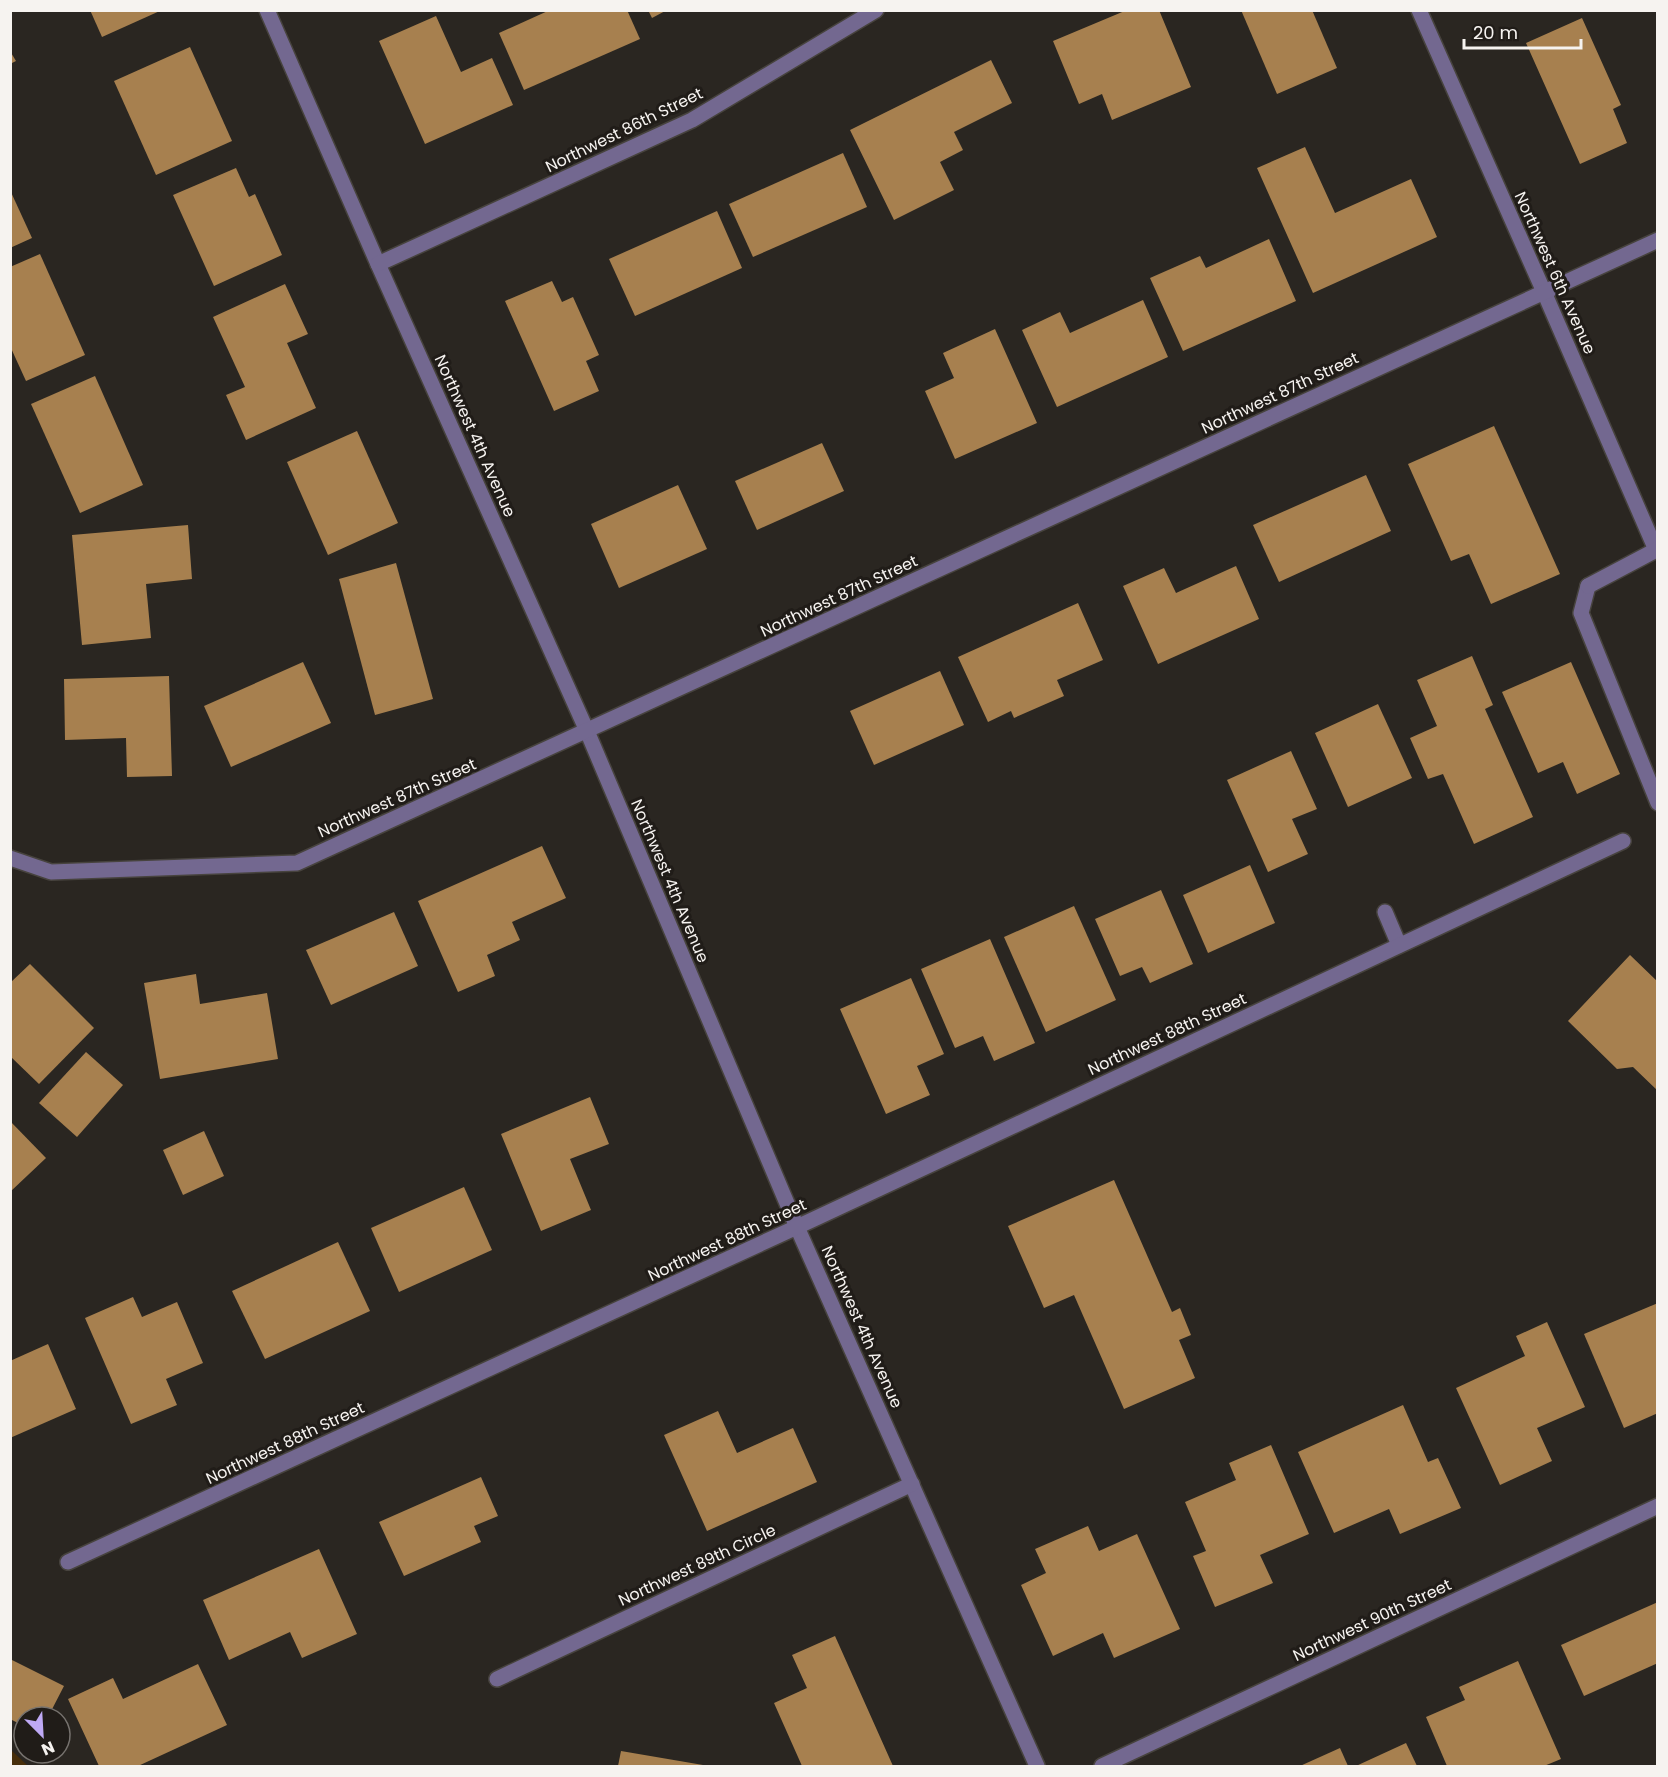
<svg xmlns="http://www.w3.org/2000/svg" width="1668" height="1777" viewBox="0 0 1668 1777" font-family="Poppins,sans-serif">
	<style>
		.green { fill: #472e0b }
		.building { fill: #a7804f }
		.lines { fill: none; stroke-linecap: round; stroke-linejoin: round }
		.service-casing { stroke: #47433e; stroke-width: 18 }
		.minor-casing { stroke: #47433e; stroke-width: 18 }
		.service { stroke: #736890; stroke-width: 15 }
		.minor { stroke: #736890; stroke-width: 15 }
		.labels { text-anchor: middle; dominant-baseline: central; stroke-width: 6; stroke-linejoin: round; paint-order: stroke }
		.street-label { font-size: 16px; fill: #f6f3f0; stroke: #201c18 }
	</style>
	<rect width="100%" height="100%" fill="#2a2621"/>
	<path class="green" d="M11,1750l17,16h-17z"/>
	<g class="building">
		<path d="M90,10h72l-60,27z"/>
		<path d="M550,10h77l13,29 -116,51 -25,-57z"/>
		<path d="M648,10h19l-15,8z"/>
		<path d="M1127,10h32l32,77 -79,33 -10,-26 -23,10 -26,-63z"/>
		<path d="M1241,10h71l25,58 -60,26z"/>
		<path d="M436,16l25,56 31,-14 21,47 -88,39 -46,-103z"/>
		<path d="M1582,18l39,87 -8,4 14,34 -47,21 -54,-121z"/>
		<path d="M190,47l42,94 -76,34 -42,-94z"/>
		<path d="M10,51l6,10 -6,3z"/>
		<path d="M991,60l21,43 -58,29 9,18 -23,12 14,28 -60,30 -44,-90z"/>
		<path d="M1305,147l30,66 76,-34 26,58 -124,56 -56,-125z"/>
		<path d="M843,153l24,54 -114,50 -24,-53z"/>
		<path d="M236,168l13,29 6,-3 27,61 -68,31 -41,-91z"/>
		<path d="M10,190l22,48 -22,10z"/>
		<path d="M717,211l25,57 -107,48 -26,-57z"/>
		<path d="M1269,239l27,62 -113,50 -33,-73 50,-22 6,12z"/>
		<path d="M40,254l45,101 -59,26 -16,-35v-79z"/>
		<path d="M552,281l10,21 11,-5 26,58 -13,6 13,30 -45,20 -49,-110z"/>
		<path d="M285,284l23,50 -21,9 29,65 -70,32 -20,-45 19,-8 -32,-70z"/>
		<path d="M1143,300l25,57 -111,50 -35,-77 38,-18 10,21z"/>
		<path d="M995,329l42,94 -82,36 -30,-68 29,-13 -11,-25z"/>
		<path d="M95,376l48,109 -63,28 -49,-109z"/>
		<path d="M1494,426l66,148 -69,30 -22,-50 -18,7 -43,-97z"/>
		<path d="M357,431l41,92 -70,32 -41,-93z"/>
		<path d="M822,443l22,48 -87,39 -22,-49z"/>
		<path d="M1366,475l25,56 -112,51 -26,-57z"/>
		<path d="M678,485l29,64 -88,39 -28,-64z"/>
		<path d="M188,525l4,54 -46,5 5,54 -69,7 -10,-110z"/>
		<path d="M396,563l37,136 -58,16 -36,-136z"/>
		<path d="M1236,566l23,53 -101,45 -35,-78 41,-18 12,25z"/>
		<path d="M1078,603l25,57 -46,20 7,16 -50,22 -3,-7 -23,11 -30,-65z"/>
		<path d="M1472,656l21,49 -8,4 48,108 -59,27 -31,-70 -15,5 -18,-41 27,-12 -20,-46z"/>
		<path d="M303,662l28,61 -100,44 -27,-61z"/>
		<path d="M1571,662l49,112 -43,20 -14,-32 -25,11 -36,-81z"/>
		<path d="M940,671l24,54 -90,40 -24,-54z"/>
		<path d="M169,676l3,100 -45,1 -1,-39 -61,2 -1,-61z"/>
		<path d="M1378,704l34,74 -64,29 -33,-74z"/>
		<path d="M1291,751l26,58 -25,10 16,35 -40,18 -41,-92z"/>
		<path d="M542,846l24,52 -54,24 8,18 -33,15 8,21 -37,16 -40,-91z"/>
		<path d="M1250,865l25,58 -67,30 -25,-58z"/>
		<path d="M1161,890l32,74 -43,19 -8,-16 -22,9 -25,-57z"/>
		<path d="M1074,906l42,94 -70,32 -42,-95z"/>
		<path d="M394,912l24,54 -87,39 -25,-55z"/>
		<path d="M990,939l45,104 -41,18 -11,-25 -28,12 -34,-79z"/>
		<path d="M1630,955l28,27v109l-25,-24 -16,2 -49,-48z"/>
		<path d="M30,964l64,64 -55,56 -29,-28v-73z"/>
		<path d="M196,974l4,30 67,-11 11,66 -118,20 -16,-96z"/>
		<path d="M911,978l33,76 -27,12 13,29 -44,19 -46,-105z"/>
		<path d="M86,1052l37,33 -46,52 -38,-34z"/>
		<path d="M590,1097l19,47 -39,15 21,51 -50,21 -40,-97z"/>
		<path d="M10,1121l36,37 -36,34z"/>
		<path d="M204,1131l20,45 -41,19 -20,-45z"/>
		<path d="M1114,1180l58,132 8,-4 11,27 -12,5 16,38 -71,31 -50,-114 -30,13 -36,-82z"/>
		<path d="M464,1187l28,63 -93,42 -28,-64z"/>
		<path d="M338,1242l32,69 -105,48 -33,-68z"/>
		<path d="M133,1297l9,20 35,-15 26,61 -37,16 11,26 -46,19 -46,-106z"/>
		<path d="M1658,1303v110l-34,15 -40,-94z"/>
		<path d="M1547,1322l38,85 -48,21 15,33 -52,24 -44,-97 69,-32 -9,-20z"/>
		<path d="M48,1344l28,65 -66,29v-77z"/>
		<path d="M1403,1405l25,57 10,-4 23,50 -61,26 -11,-25 -55,24 -36,-81z"/>
		<path d="M718,1411l19,42 56,-25 24,54 -110,49 -43,-96z"/>
		<path d="M1271,1445l38,89 -49,21 13,28 -58,24 -22,-51 13,-5 -21,-49 51,-22 -7,-17z"/>
		<path d="M481,1477l17,39 -24,10 7,16 -77,34 -25,-54z"/>
		<path d="M1088,1526l11,25 38,-17 43,95 -66,29 -11,-25 -50,23 -32,-71 25,-12 -11,-24z"/>
		<path d="M319,1549l38,85 -55,24 -12,-26 -61,28 -26,-60z"/>
		<path d="M1658,1602v61l-74,33 -23,-51z"/>
		<path d="M835,1636l58,130h-91l-28,-63 33,-15 -15,-33z"/>
		<path d="M10,1659l54,27 -16,31h-24v9l-14,-7z"/>
		<path d="M1518,1661l43,98 -17,7h-97l-21,-49 39,-17 -6,-13z"/>
		<path d="M198,1664l29,61 -89,41h-39l-31,-67 45,-21 10,21z"/>
		<path d="M1406,1743l11,23h-61z"/>
		<path d="M1340,1748l8,18h-48z"/>
		<path d="M621,1751l82,14v1h-85z"/>
	</g>
	<g class="lines">
		<g class="service-casing">
			<path id="service" d="M1588,586l-7,27 77,190"/>
		</g>
		<g class="minor-casing">
			<g id="minor">
				<path d="M267,10l111,254 209,467 210,496 240,539"/>
				<path d="M1419,10l125,282 112,258"/>
				<path d="M378,264l314,-144 184,-110"/>
				<path d="M1588,586l70,-37"/>
				<path d="M10,858l41,14 246,-9 1361,-623"/>
				<path d="M1385,912l14,33"/>
				<path d="M68,1562l729,-335 826,-386"/>
				<path d="M497,1679l415,-195"/>
				<path d="M1102,1766l556,-260"/>
			</g>
		</g>
		<use href="#service" class="service"/>
		<use href="#minor" class="minor"/>
	</g>
	<g class="labels">
		<g class="street-label">
			<text transform="translate(624 130) rotate(-26)">Northwest 86th Street</text>
			<text transform="translate(1555 273) rotate(66)">Northwest 6th Avenue</text>
			<text transform="translate(1280 393) rotate(-25)">Northwest 87th Street</text>
			<text transform="translate(475 436) rotate(66)">Northwest 4th Avenue</text>
			<text transform="translate(839 596) rotate(-25)">Northwest 87th Street</text>
			<text transform="translate(397 798) rotate(-24)">Northwest 87th Street</text>
			<text transform="translate(670 881) rotate(67)">Northwest 4th Avenue</text>
			<text transform="translate(1167 1034) rotate(-25)">Northwest 88th Street</text>
			<text transform="translate(727 1240) rotate(-25)">Northwest 88th Street</text>
			<text transform="translate(862 1327) rotate(66)">Northwest 4th Avenue</text>
			<text transform="translate(285 1443) rotate(-25)">Northwest 88th Street</text>
			<text transform="translate(697 1565) rotate(-25)">Northwest 89th Circle</text>
			<text transform="translate(1372 1620) rotate(-25)">Northwest 90th Street</text>
		</g>
	</g>
	<rect width="1668" height="1777" fill="none" stroke="#f6f3f0" stroke-width="24"/>
	<g transform="translate(42 1735) rotate(156)"><circle r="28" fill="#201c18" stroke="#76726e" stroke-width="1.5"/>
	<path d="M0-4.5L10 22L0 15L-10 22Z" fill="#bea9f4"/>
	<text y="-9" font-size="16" font-weight="bold" text-anchor="middle" fill="#f6f3f0">N</text>
	</g>
	<path d="M1464 39v9h117v-9" fill="none" stroke="#f6f3f0" stroke-width="3"/>
	<text x="1473" y="39" font-size="18" fill="#f6f3f0" stroke="#201c18" stroke-width="4.5" paint-order="stroke">20 m</text>
</svg>
